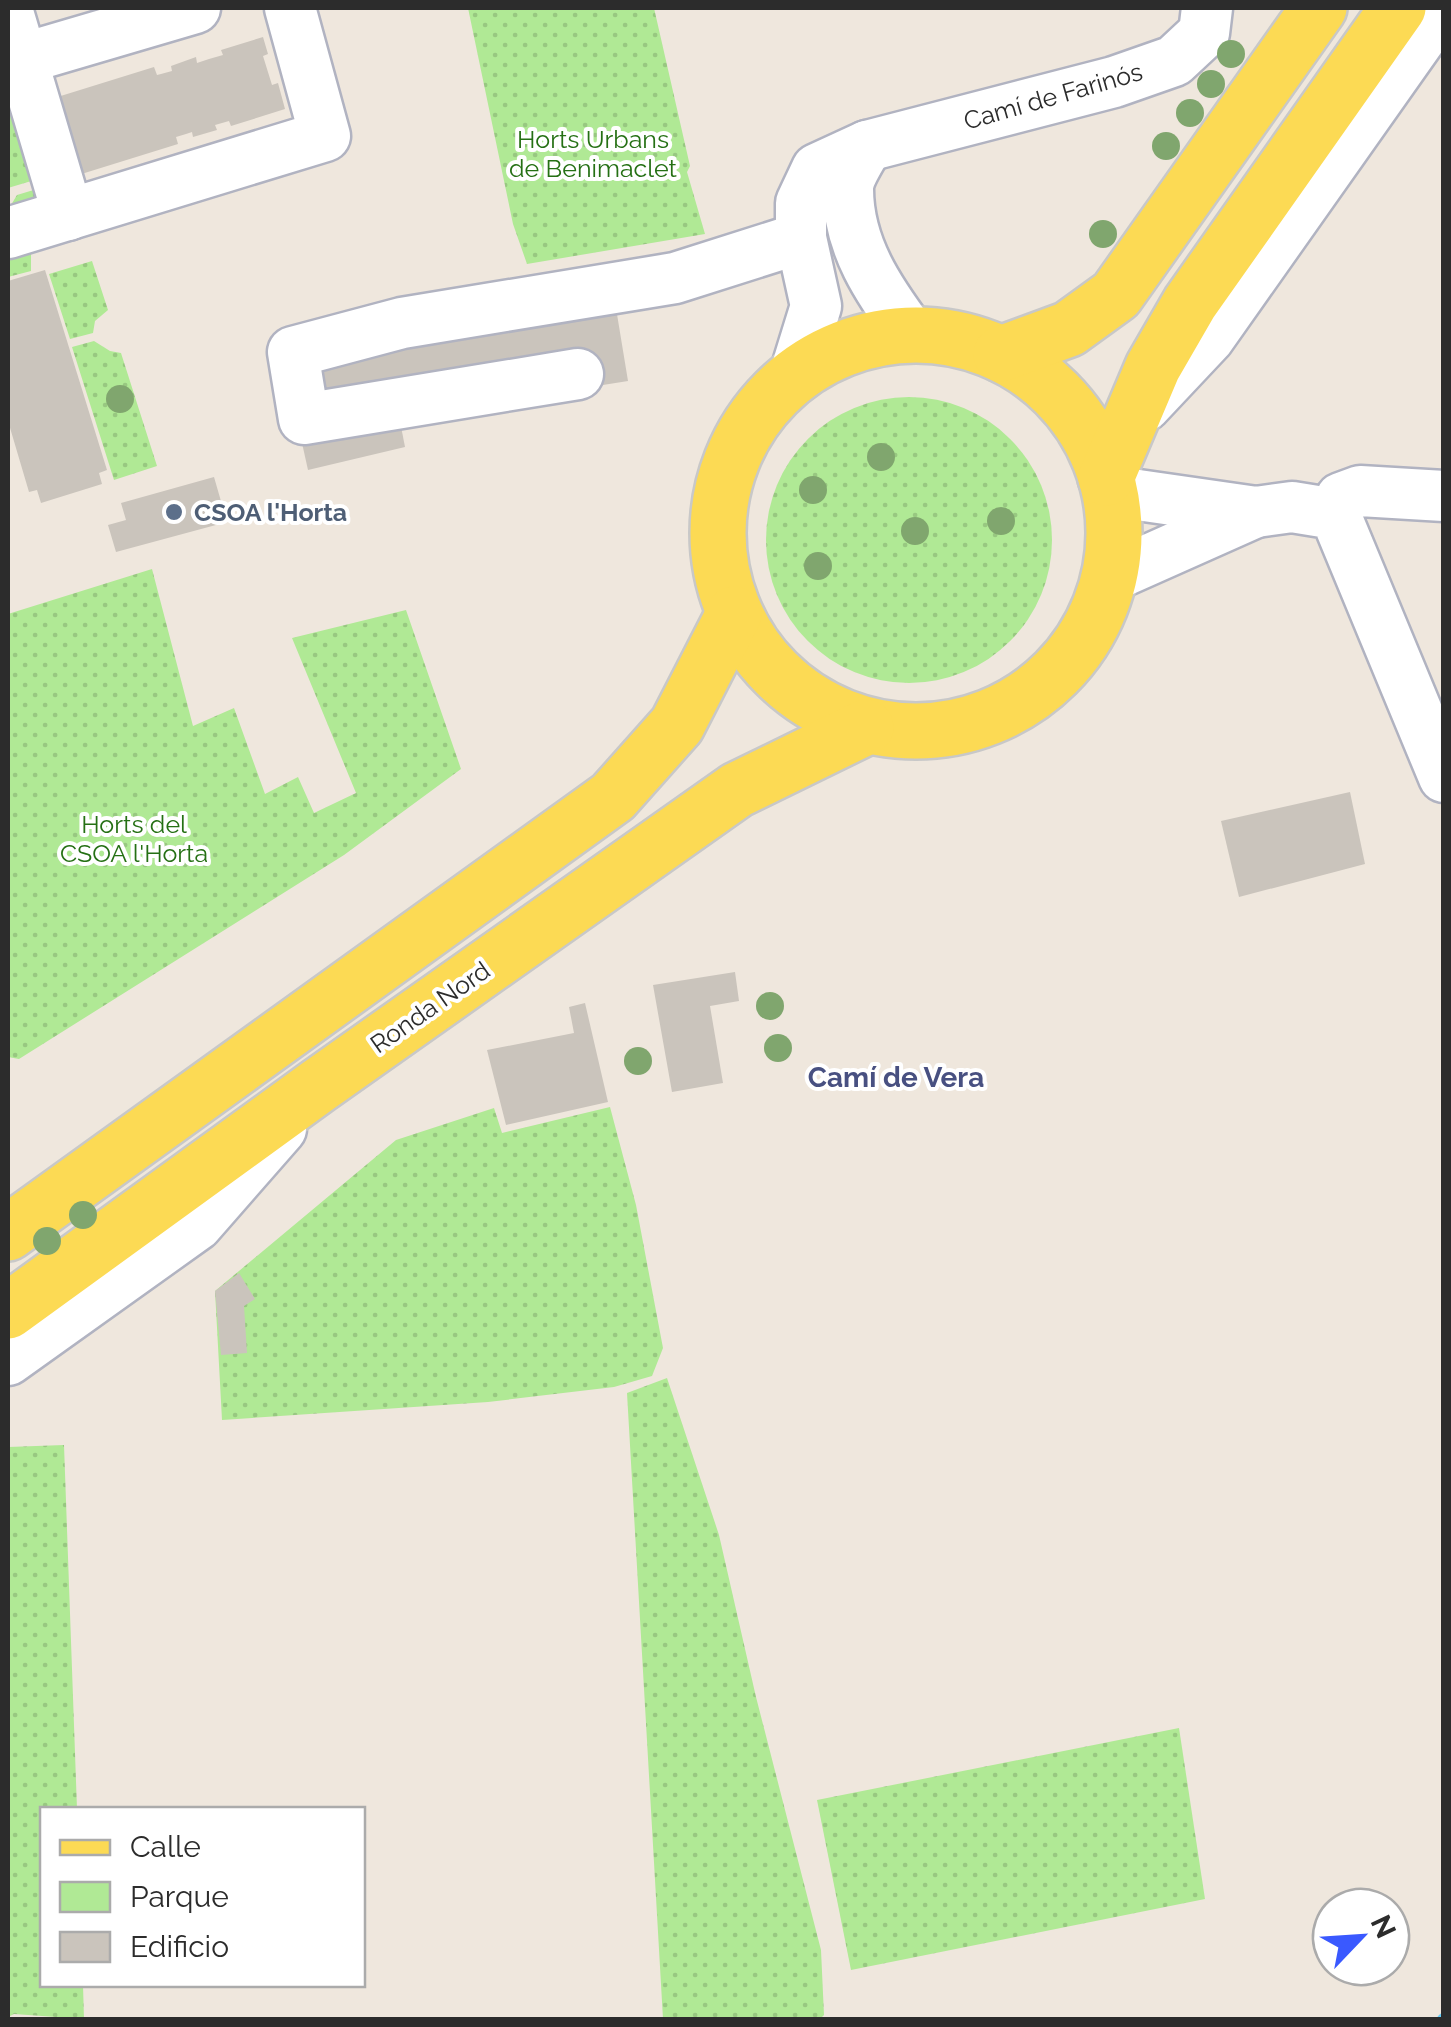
<svg xmlns="http://www.w3.org/2000/svg" width="1451" height="2027" viewBox="0 0 1451 2027" font-family="Raleway,sans-serif">
	<style>
		.green { fill: url(#green-dots) }
		.lines { fill: none; stroke-linecap: round; stroke-linejoin: round }
		.stream { stroke: #68cef9; stroke-width: 11 }
		.building { fill: #cac4bc }
		.minor-casing { stroke: #b1b3c1; stroke-width: 55 }
		.major-casing { stroke: #c8c8c8; stroke-width: 60 }
		.minor { stroke: #fff; stroke-width: 50 }
		.major { stroke: #fcda54; stroke-width: 55 }
		.tree { fill: #80a66e }
		.service-dot { fill: #5c6f8a; stroke: #fff; stroke-width: 4 }
		.labels { text-anchor: middle; dominant-baseline: central; stroke-width: 8; stroke-linejoin: round; paint-order: stroke }
		.street-label { font-size: 25px; fill: #2c2c2c; stroke: #fff }
		.park-label { font-size: 25px; fill: #257014; stroke: #fff }
		.service-label { font-size: 25px; font-weight: bold; fill: #4e5e75; stroke: #fff; text-anchor: start }
		.neighbourhood-label { font-size: 28px; font-weight: bold; fill: #485081; stroke: #fff }
	</style>
	<defs>
		<pattern id="green-dots" width="8" height="8" patternUnits="userSpaceOnUse" patternTransform="scale(2.5)"><rect width="8" height="8" fill="#b0e995"/><path d="M2 2h.1M6 6h.1" fill="none" stroke="#98c881" stroke-width="1.8" stroke-linecap="round"/></pattern>
	</defs>
	<rect width="100%" height="100%" fill="#efe7dd"/>
	<g class="green">
		<path d="M468,8h186l36,158 -3,6 18,62 -178,30 -14,-40z"/>
		<path d="M8,82l40,94 -40,12z"/>
		<path d="M50,185l-19,58v28l-23,6v-67l9,-15z"/>
		<path d="M92,261l16,49 -13,11 -2,12 -23,6 -21,-65z"/>
		<path d="M94,341l16,10 11,2 36,113 -43,14 -42,-133z"/>
		<circle cx="909" cy="540" r="143"/>
		<path d="M152,569l41,157 41,-18 31,86 33,-17 16,36 42,-20 -64,-155 114,-28 55,159 -117,86 -325,204 -11,-2v-443z"/>
		<path d="M610,1107l26,98 27,143 -11,28 -38,11 -126,15 -266,18 -7,-129 181,-151 98,-32 8,25z"/>
		<path d="M667,1378l52,157 37,162 65,253 3,65 -4,4h-157l-36,-626z"/>
		<path d="M64,1445l13,364 -35,1v174l41,1 1,34 -70,-5 -6,3v-570z"/>
		<path d="M1179,1728l26,171 -354,71 -34,-170z"/>
	</g>
	<g class="lines">
		<path class="stream" d="M1442,2020l2,-2"/>
	</g>
	<g class="building">
		<path d="M263,37l5,17 -5,2 9,29 6,-2 7,26 -54,17 -2,-5 -14,4 2,5 -24,7 -1,-5 -6,2 -10,3 2,7 -103,32 -24,-77 103,-32 3,8 4,-1 11,-3 -1,-5 25,-9 1,6 12,-4 14,-4 -2,-5z"/>
		<path d="M45,270l62,200 -8,3 3,11 -61,19 -4,-13 -8,2 -21,-71v-140z"/>
		<path d="M614,296l14,85 -44,7 -275,19 5,-42 88,-15 -3,-17z"/>
		<path d="M398,411l7,36 -97,23 -8,-36z"/>
		<path d="M214,477l13,45 -111,30 -8,-27 18,-5 -5,-17z"/>
		<path d="M1350,792l15,72 -126,33 -18,-76z"/>
		<path d="M735,972l4,29 -29,5 13,77 -51,9 -19,-107z"/>
		<path d="M585,1003l23,99 -102,23 -19,-75 87,-17 -5,-26z"/>
		<path d="M239,1273l16,26 -11,7 3,47 -26,2 -6,-64z"/>
	</g>
	<g class="lines">
		<g class="minor-casing">
			<g id="minor">
				<path d="M8,12l60,203"/>
				<path d="M8,63l187,-55"/>
				<path d="M867,146c-6,12 -19,30 -19,43 0,57 31,102 63,145"/>
				<path d="M8,233l317,-97 -35,-128"/>
				<path d="M578,374l-274,45 -11,-67 109,-29 273,-45 126,-40"/>
				<path d="M795,374l21,-68 -15,-68v-35l16,-34 50,-23 247,-64 60,-21 30,-28 3,-25"/>
				<path d="M1145,406l64,-68 233,-330"/>
				<path d="M1110,491l146,21 36,-5 43,7 109,263"/>
				<path d="M1335,514l6,-16 19,-7 84,5"/>
				<path d="M1110,577l146,-65"/>
				<path d="M8,1360l189,-135 84,-96"/>
			</g>
		</g>
		<g class="major-casing">
			<g id="major">
				<circle cx="916" cy="533" r="198"/>
				<path d="M1001,354l68,-25 47,-34 203,-287"/>
				<path d="M1106,478l47,-111 37,-64 208,-295"/>
				<path d="M8,1233l605,-436 64,-72 57,-111"/>
				<path d="M8,1311l310,-225 419,-296 129,-63"/>
			</g>
		</g>
		<use href="#minor" class="minor"/>
		<use href="#major" class="major"/>
	</g>
	<g class="tree">
		<circle cx="1231" cy="54" r="14"/>
		<circle cx="1211" cy="84" r="14"/>
		<circle cx="1190" cy="113" r="14"/>
		<circle cx="1166" cy="146" r="14"/>
		<circle cx="1103" cy="234" r="14"/>
		<circle cx="120" cy="399" r="14"/>
		<circle cx="881" cy="457" r="14"/>
		<circle cx="813" cy="490" r="14"/>
		<circle cx="1001" cy="521" r="14"/>
		<circle cx="915" cy="531" r="14"/>
		<circle cx="818" cy="566" r="14"/>
		<circle cx="770" cy="1006" r="14"/>
		<circle cx="778" cy="1048" r="14"/>
		<circle cx="638" cy="1061" r="14"/>
		<circle cx="83" cy="1215" r="14"/>
		<circle cx="47" cy="1241" r="14"/>
	</g>
	<circle class="service-dot" cx="174" cy="512" r="10"/>
	<g class="labels">
		<g class="street-label">
			<text transform="translate(1053 96) rotate(-16)">Camí de Farinós</text>
			<text transform="translate(430 1007) rotate(-35)">Ronda Nord</text>
		</g>
		<g class="park-label">
			<text x="593" y="139">Horts Urbans<tspan x="593" dy="29">de Benimaclet</tspan></text>
			<text x="134" y="824">Horts del<tspan x="134" dy="29">CSOA l'Horta</tspan></text>
		</g>
		<g class="service-label">
			<text x="194" y="512">CSOA l'Horta</text>
		</g>
		<g class="neighbourhood-label">
			<text x="896" y="1077">Camí de Vera</text>
		</g>
	</g>
	<rect width="1451" height="2027" fill="none" stroke="#2c2c2c" stroke-width="20"/>
	<rect x="40" y="1807" width="325" height="180" fill="#ffffff" stroke="#ababab" stroke-width="2.5"/>
	<rect x="60" y="1840" width="50" height="15" fill="#fcda54" stroke="#ababab" stroke-width="2.5"/>
	<text x="130" y="1857" font-size="30" fill="#2c2c2c">Calle</text>
	<rect x="60" y="1882" width="50" height="30" fill="#b0e995" stroke="#ababab" stroke-width="2.5"/>
	<text x="130" y="1907" font-size="30" fill="#2c2c2c">Parque</text>
	<rect x="60" y="1932" width="50" height="30" fill="#cac4bc" stroke="#ababab" stroke-width="2.5"/>
	<text x="130" y="1957" font-size="30" fill="#2c2c2c">Edificio</text>
	<g transform="translate(1361 1937) rotate(65)"><circle r="48" fill="#ffffff" stroke="#ababab" stroke-width="2.5"/>
	<path d="M0-8L18 38L0 25L-18 38Z" fill="#3a59ff"/>
	<text y="-15" font-size="28" font-weight="bold" text-anchor="middle" fill="#2c2c2c">N</text>
	</g>
</svg>
